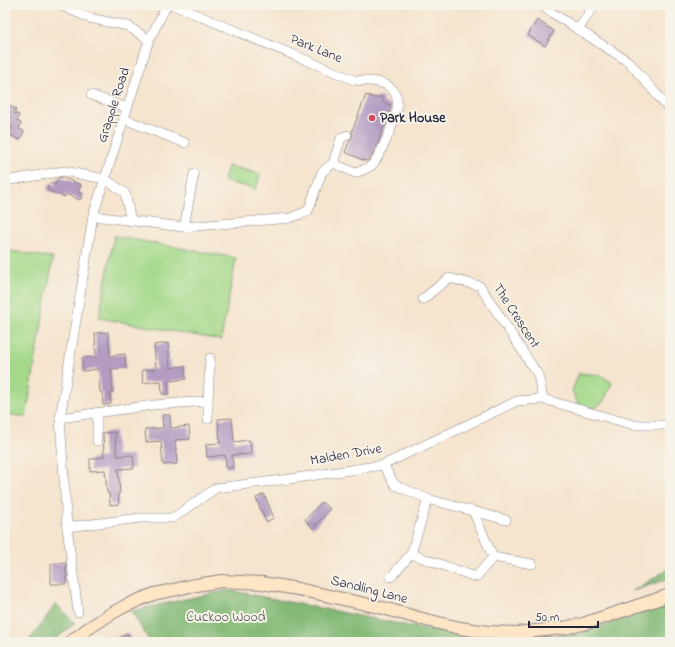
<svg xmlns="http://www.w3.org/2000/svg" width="675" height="647" viewBox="0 0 675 647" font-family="'Indie Flower',sans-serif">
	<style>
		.green { fill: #a4d98a; stroke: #637e62 }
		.forest { fill: #83b976; stroke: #526e58 }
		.building { fill: #b39bc2 }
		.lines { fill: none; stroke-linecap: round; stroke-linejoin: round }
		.street-casing { stroke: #8c8384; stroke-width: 10 }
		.secondary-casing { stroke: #8c8384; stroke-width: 14 }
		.street { stroke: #fff; stroke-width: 9 }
		.secondary { stroke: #fde5c5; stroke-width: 12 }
		.poi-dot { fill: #d1495b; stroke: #f7f3e8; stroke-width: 1.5 }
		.labels { text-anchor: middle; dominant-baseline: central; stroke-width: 4; stroke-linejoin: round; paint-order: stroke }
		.street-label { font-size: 14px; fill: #22223b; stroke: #f7f3e8 }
		.poi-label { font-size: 14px; font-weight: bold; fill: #22223b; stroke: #f7f3e8; text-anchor: start }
		.park-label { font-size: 14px; fill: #495953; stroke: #f7f3e8 }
	</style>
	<rect width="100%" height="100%" fill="#f7f3e8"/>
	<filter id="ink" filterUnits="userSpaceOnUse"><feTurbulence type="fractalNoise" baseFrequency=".025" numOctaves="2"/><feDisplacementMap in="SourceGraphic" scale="8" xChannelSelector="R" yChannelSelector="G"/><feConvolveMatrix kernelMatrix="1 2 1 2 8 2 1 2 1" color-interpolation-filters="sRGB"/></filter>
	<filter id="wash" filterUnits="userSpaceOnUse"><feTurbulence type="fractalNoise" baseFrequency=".012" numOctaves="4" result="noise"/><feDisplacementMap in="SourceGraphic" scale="16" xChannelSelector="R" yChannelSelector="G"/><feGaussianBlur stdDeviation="0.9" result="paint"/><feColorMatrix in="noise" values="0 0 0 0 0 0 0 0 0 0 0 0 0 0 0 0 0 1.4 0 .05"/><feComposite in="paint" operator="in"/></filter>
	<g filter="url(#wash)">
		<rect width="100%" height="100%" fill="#f5e4ce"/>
		<g class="green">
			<path d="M228,166l32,8 -4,15 -32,-8z"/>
			<path d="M114,236l122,22 -15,82 -122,-22z"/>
			<path d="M5,250l48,8 -27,159 -21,-3z"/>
			<path d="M579,373l22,2 11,8 -9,19 -10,8 -15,-6 -6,-13z"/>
		</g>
		<g class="forest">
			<path d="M670,568v10l-37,13z"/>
			<path d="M228,590l248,49 101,-5 93,-31v39h-520l-19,-31z"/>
			<path d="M56,604l19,19 -23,19h-24z"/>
		</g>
		<g id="blocks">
			<g class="building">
				<path d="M537,20l17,11 -9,15 -17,-11z"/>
				<path d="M366,95l9,3 5,-1h1l2,2 1,4 7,2 -2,10 -12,30 -7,13 -3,3 -2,-1v1l-20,-9 5,-12 2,-2 1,-3 -1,-4z"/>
				<path d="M5,103l11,6 -2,4 5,2 -2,6 4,2 -2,6 5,2 -4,9 -10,-5 3,-7 -4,-2 2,-5 -5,-2 2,-5 -3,-1z"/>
				<path d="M62,177l19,8 -3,7 5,2 -3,6 -14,-6 -1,3 -18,-7 3,-7 5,2 3,-7z"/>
				<path d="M108,332l2,24 15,-2 1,14 -15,1 2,24h-3l1,11 -8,1 -1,-13h-2l-2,-23 -15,2 -1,-13 14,-1 -1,-24z"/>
				<path d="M168,343l2,25 15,-2 1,13 -18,2 1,13h-7l-1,-13 -18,2 -1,-13 14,-1 -2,-24z"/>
				<path d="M162,415h8l1,13 18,-2 1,13 -15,1 2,24 -14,1 -2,-24 -15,1 -1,-13 18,-1z"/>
				<path d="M232,418l2,24 16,-2 1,14 -19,1 1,13h-7l-1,-13 -18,2 -1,-13 14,-1 -2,-24z"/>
				<path d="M115,432l2,24 16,-1 1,13 -16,1 2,24h-2l1,11 -9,1 -1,-12h-2l-2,-23 -15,1v-12l14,-2 -1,-24z"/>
				<path d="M264,494l10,24 -8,4 -10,-24z"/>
				<path d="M322,502l8,7 -17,19 -8,-8z"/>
				<path d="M66,563v21h-15v-20z"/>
				<path d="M127,633l6,9h-21z"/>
			</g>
		</g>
	</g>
	<g filter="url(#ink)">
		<use href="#blocks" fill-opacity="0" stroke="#8c8384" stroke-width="1"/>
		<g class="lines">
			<g class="street-casing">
				<g id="street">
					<path d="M60,5l29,13 39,8 21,14"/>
					<path d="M540,5l89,57 41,48"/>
					<path d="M578,30l16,-25"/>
					<path d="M91,95l36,13"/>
					<path d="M124,119l61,24"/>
					<path d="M333,163l8,-25 6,-3"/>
					<path d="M5,181l59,-10 41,8 20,14 6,28"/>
					<path d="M93,216l91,11 106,-9 18,-7 14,-39 11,-9 22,10c6,-2 12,-4 17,-8 7,-6 24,-46 25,-56 1,-7 1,-14 -5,-20 -8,-9 -27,-8 -38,-9l-181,-75"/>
					<path d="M184,227l10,-53"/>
					<path d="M423,299l26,-21 31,8 58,89 5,24"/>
					<path d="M60,418l93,-13 55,-4"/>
					<path d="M208,419v-18l2,-43"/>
					<path d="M97,441v-29"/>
					<path d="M383,465l12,20 33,14 78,21"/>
					<path d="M473,511l20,46"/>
					<path d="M67,527l73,-9h33l43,-30 74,-9 93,-14 134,-64 26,-2 91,26h36"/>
					<path d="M411,554l65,23 17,-20 39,7"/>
					<path d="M391,577l20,-23 17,-55"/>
					<path d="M78,612l-11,-85 -7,-109 33,-202 56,-176 18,-35"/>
				</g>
			</g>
			<g class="secondary-casing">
				<path id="secondary" d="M70,642l16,-12 23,-15 16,-9 14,-6 15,-6 19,-4 17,-4 32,-5 40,2 36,6 85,19 43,12 34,8 28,4 29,1 46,-5 20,-4 87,-29"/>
			</g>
			<use href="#street" class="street"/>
			<use href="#secondary" class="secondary"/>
		</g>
	</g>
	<circle class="poi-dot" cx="372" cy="118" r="4"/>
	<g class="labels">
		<g class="street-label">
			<text transform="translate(316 49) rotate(22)">Park Lane</text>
			<text transform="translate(114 105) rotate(-72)">Grapple Road</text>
			<text transform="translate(516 316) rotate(57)">The Crescent</text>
			<text transform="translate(346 455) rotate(-10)">Malden Drive</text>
			<text transform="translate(369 590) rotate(14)">Sandling Lane</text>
		</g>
		<g class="poi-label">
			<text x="380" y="118">Park House</text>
		</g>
		<g class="park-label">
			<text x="226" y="617">Cuckoo Wood</text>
		</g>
	</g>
	<rect width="675" height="647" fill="none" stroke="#f7f3e8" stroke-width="20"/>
	<path d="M529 621v6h69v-6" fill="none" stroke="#22223b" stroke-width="2"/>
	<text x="535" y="621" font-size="12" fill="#22223b" stroke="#f7f3e8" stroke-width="3" paint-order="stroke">50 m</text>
</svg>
